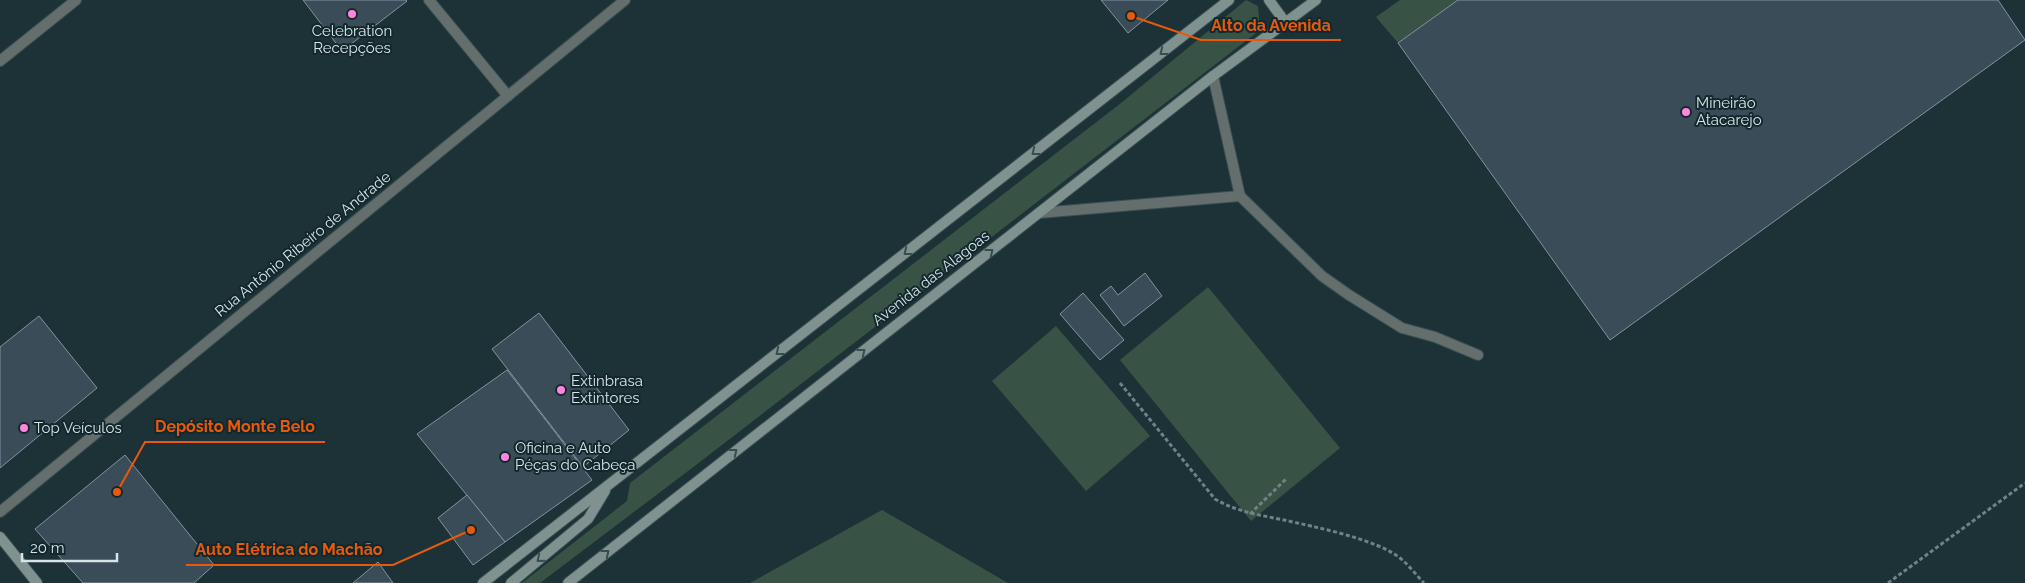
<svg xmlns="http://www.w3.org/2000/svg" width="2025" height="583" viewBox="0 0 2025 583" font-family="Raleway,sans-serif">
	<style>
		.green { fill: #385346 }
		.building { fill: #3a4c58; stroke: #8094a1 }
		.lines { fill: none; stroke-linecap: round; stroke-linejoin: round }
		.service-casing { stroke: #3a4e53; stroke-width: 12 }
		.minor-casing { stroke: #3a4e53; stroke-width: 12 }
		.secondary-casing { stroke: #3a4e53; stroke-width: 12 }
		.path { stroke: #708286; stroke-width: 3; stroke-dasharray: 4 2.5; stroke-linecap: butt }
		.service { stroke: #636e6d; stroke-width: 10 }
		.minor { stroke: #636e6d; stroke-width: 10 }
		.secondary { stroke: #809290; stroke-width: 10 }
		.oneway { stroke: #384d50 }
		.poi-dot { fill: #ff85df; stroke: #12282d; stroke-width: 2 }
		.labels { text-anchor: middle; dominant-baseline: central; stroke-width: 4; stroke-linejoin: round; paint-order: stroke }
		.poi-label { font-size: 15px; fill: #d6e3e7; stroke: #12282d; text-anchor: start }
		.street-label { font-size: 15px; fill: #d6e3e7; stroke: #12282d }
		.leader { fill: none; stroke: #e8590c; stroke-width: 2 }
		.callout-dot { fill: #e8590c; stroke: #12282d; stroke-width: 2 }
		.callout-label { font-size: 16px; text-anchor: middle; font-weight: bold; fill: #e8590c; stroke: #12282d; stroke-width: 4; stroke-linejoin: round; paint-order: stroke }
	</style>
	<rect width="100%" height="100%" fill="#1c3237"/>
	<g class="green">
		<path d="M1246,0l12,6 2,24 -564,435 -156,118h-18l105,-82 3,-18 491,-380z"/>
		<path d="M1400,0h58l-60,43 -22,-26z"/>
		<path d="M1208,287l132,161 -89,73 -131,-161z"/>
		<path d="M1056,326l94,110 -64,55 -94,-110z"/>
		<path d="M882,510l126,73h-258z"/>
	</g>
	<g class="building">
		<path d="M303,0h103l1,1 -65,50z"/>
		<path d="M1101,0h67l-40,33z"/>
		<path d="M1458,0h540l27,40 -415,300 -212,-297z"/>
		<path d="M1145,273l17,23 -38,30 -24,-31 11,-9 7,9z"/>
		<path d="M1083,293l41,47 -24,20 -40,-46z"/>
		<path d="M539,313l90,117 -46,37 -91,-118z"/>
		<path d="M39,316l58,72 -97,80v-121z"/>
		<path d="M507,370l85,110 -87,62 -88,-108z"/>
		<path d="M125,455l89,110 -20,18h-111l-48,-54z"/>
		<path d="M467,495l38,47 -32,23 -35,-47z"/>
		<path d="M378,562l15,21h-40z"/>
	</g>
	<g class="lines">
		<g class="service-casing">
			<g id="service">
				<path d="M1213,76l27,120"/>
				<path d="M1039,213l201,-17 82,80 27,19 53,33 33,9 43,18"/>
			</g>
		</g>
		<g class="minor-casing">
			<g id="minor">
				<path d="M429,0l79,96"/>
				<path d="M0,61l76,-61"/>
				<path d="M0,512l625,-512"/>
			</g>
		</g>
		<g class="secondary-casing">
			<g id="secondary">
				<path d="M1269,0l16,22"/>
				<path d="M0,537l37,46"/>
				<path d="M483,583l746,-583"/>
				<path d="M511,583l77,-64 17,-28"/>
				<path d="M568,583l645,-507 103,-76"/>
			</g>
		</g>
		<g class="path">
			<path d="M1120,383l95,116c22,13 45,16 69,21 31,7 92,19 116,38 9,7 16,17 24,25"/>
			<path d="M1250,514l36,-35"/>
			<path d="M1888,583l137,-100"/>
		</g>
		<use href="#service" class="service"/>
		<use href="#minor" class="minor"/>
		<use href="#secondary" class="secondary"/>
	</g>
	<defs><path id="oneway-chevron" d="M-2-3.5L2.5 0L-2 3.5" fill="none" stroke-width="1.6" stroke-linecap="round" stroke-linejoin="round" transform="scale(1.25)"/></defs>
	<g class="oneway">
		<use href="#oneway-chevron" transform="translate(1163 52) rotate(142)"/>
		<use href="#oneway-chevron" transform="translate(1035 152) rotate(142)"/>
		<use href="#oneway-chevron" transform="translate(907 252) rotate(142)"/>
		<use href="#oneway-chevron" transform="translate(990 252) rotate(-38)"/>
		<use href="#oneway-chevron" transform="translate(779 352) rotate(142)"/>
		<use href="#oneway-chevron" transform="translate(862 352) rotate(-38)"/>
		<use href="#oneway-chevron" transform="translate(734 452) rotate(-38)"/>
		<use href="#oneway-chevron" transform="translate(606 553) rotate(-38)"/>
		<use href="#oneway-chevron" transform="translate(540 559) rotate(141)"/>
	</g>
	<g class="poi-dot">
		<circle cx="352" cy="14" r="5"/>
		<circle cx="1686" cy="112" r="5"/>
		<circle cx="561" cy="390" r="5"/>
		<circle cx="24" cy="428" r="5"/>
		<circle cx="505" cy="457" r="5"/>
	</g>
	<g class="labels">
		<g class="poi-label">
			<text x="352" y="31" text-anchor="middle">Celebration<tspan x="352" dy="17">Recepções</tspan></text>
			<text x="1696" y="103">Mineirão<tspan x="1696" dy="17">Atacarejo</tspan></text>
			<text x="571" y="381">Extinbrasa<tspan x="571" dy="17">Extintores</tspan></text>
			<text x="34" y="428">Top Veículos</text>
			<text x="515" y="448">Oficina e Auto<tspan x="515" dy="17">Péças do Cabeça</tspan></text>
		</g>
		<g class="street-label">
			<text transform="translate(303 244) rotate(-39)">Rua Antônio Ribeiro de Andrade</text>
			<text transform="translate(931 278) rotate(-38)">Avenida das Alagoas</text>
		</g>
	</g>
	<path class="leader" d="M1131 16L1201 40H1341M117 492L145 442H325M471 530L393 565H186"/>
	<g class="callout-dot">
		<circle cx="1131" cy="16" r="5"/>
		<circle cx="117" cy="492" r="5"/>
		<circle cx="471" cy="530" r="5"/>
	</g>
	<g class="callout-label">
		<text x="1271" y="31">Alto da Avenida</text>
		<text x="235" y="432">Depósito Monte Belo</text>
		<text x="289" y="555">Auto Elétrica do Machão</text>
	</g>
	<path d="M22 553v8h95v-8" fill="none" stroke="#d6e3e7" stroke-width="2.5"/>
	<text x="30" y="553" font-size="15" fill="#d6e3e7" stroke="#12282d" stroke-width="4" paint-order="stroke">20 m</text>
</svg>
